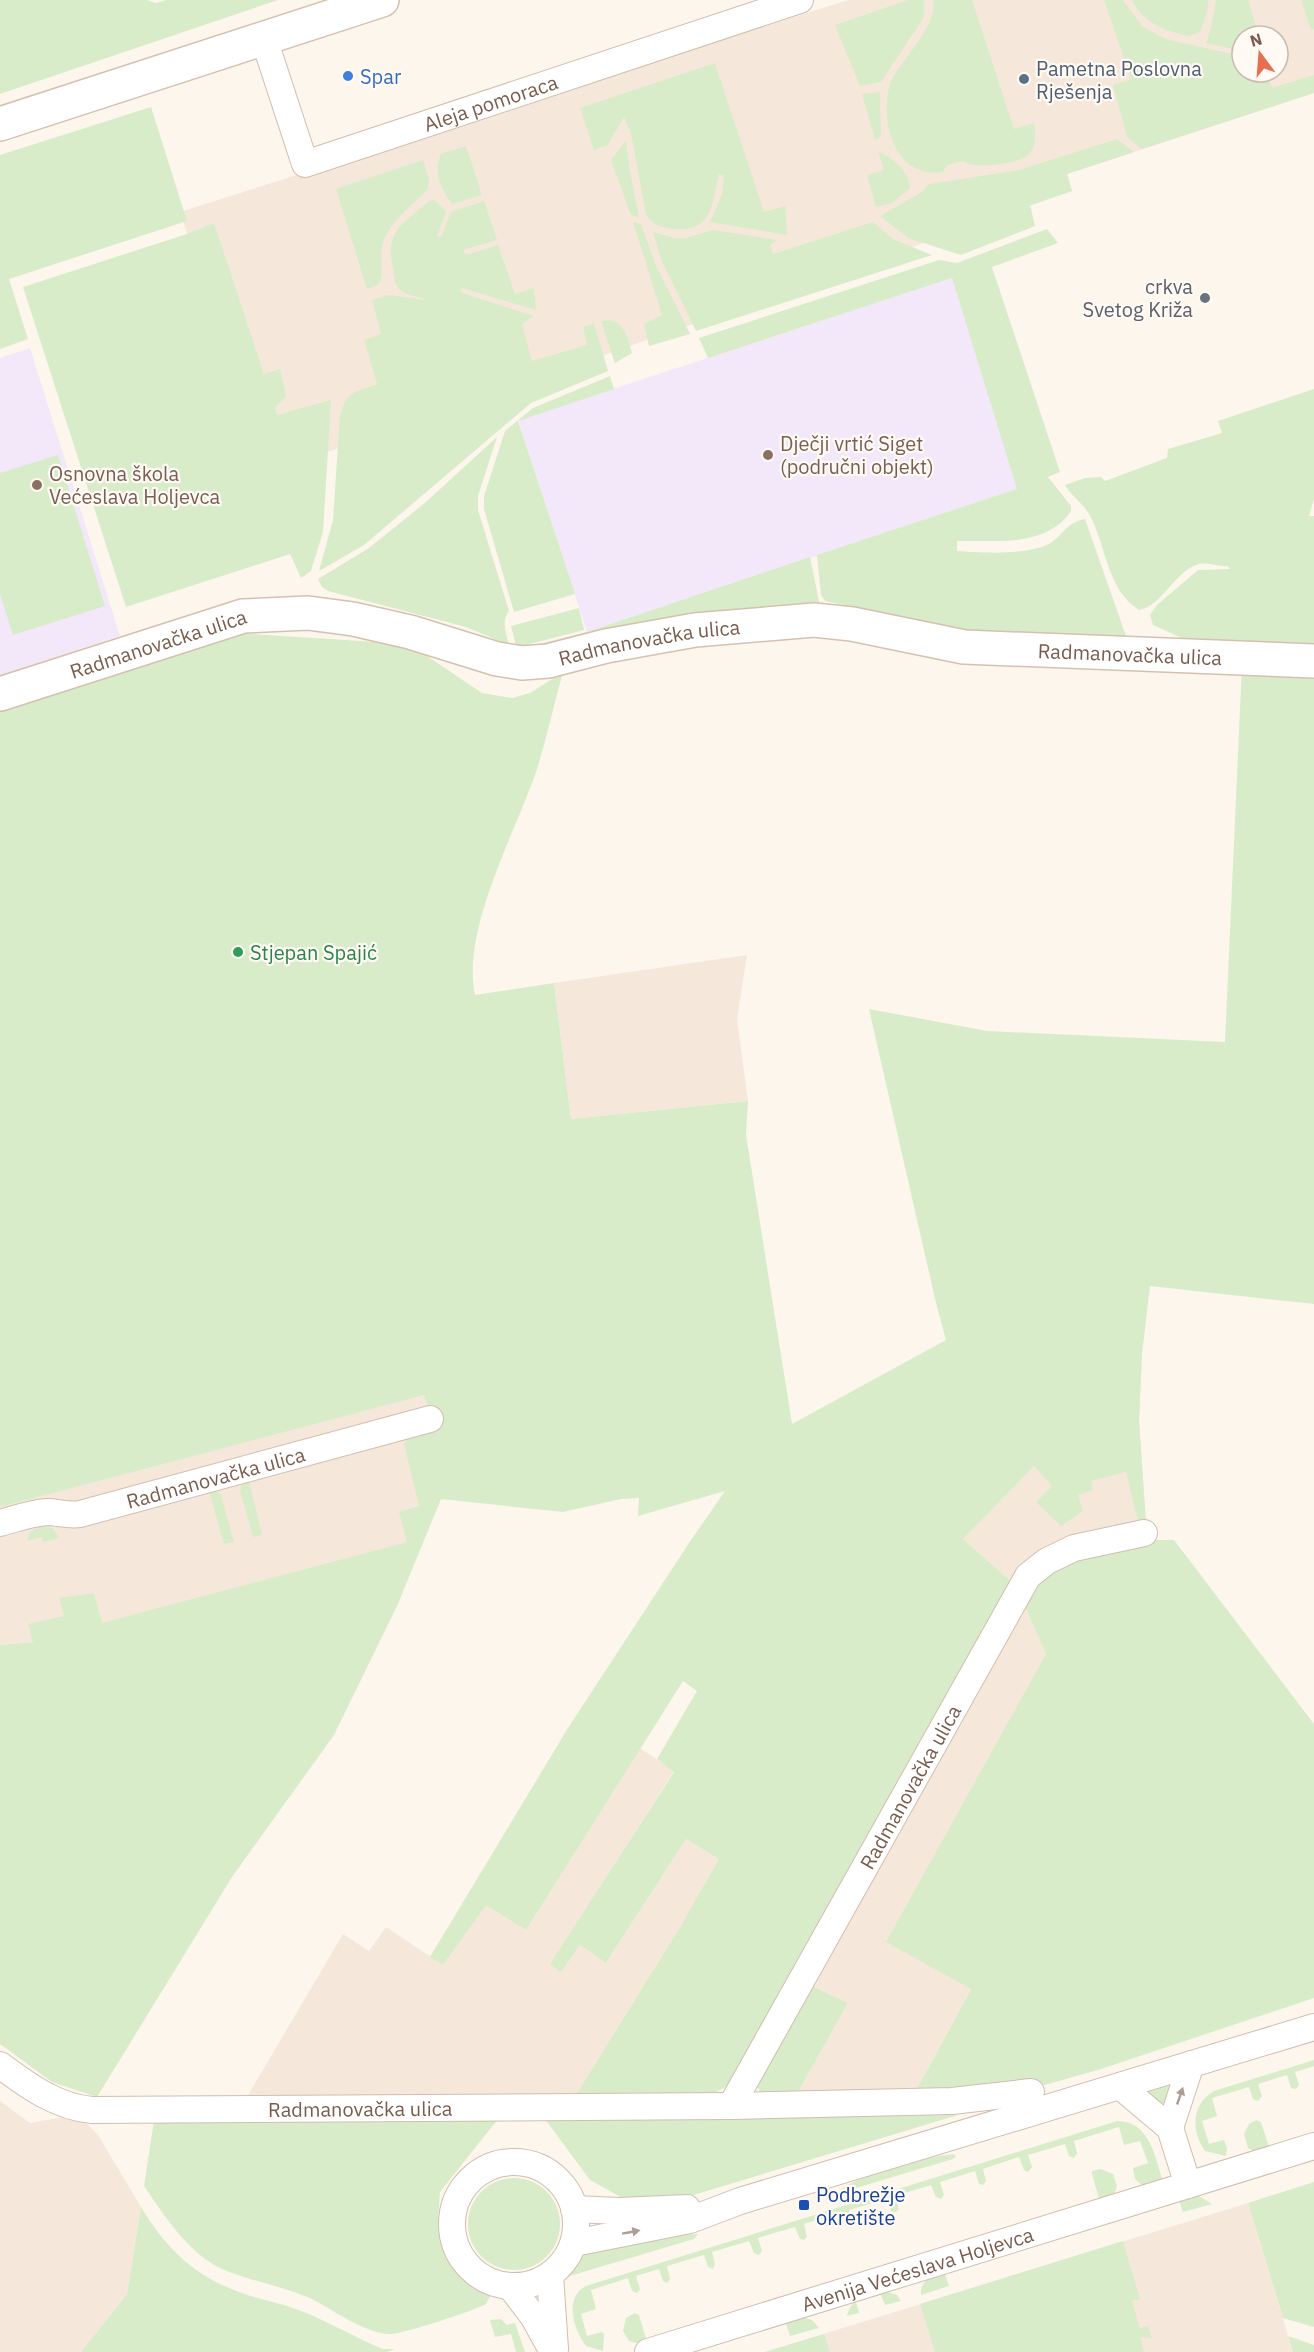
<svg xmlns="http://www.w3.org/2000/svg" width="1314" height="2352" viewBox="0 0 1314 2352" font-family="'IBM Plex Sans',sans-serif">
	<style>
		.residential { fill: #f5e8da; fill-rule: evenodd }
		.education { fill: #f3e8fa }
		.green { fill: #d8ecc9 }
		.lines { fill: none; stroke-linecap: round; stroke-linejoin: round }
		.street-casing { stroke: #d1beb0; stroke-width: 28 }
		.secondary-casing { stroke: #d6c0b0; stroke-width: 36 }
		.street { stroke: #fff; stroke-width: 26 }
		.secondary { stroke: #fff; stroke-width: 33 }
		.oneway { fill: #af9d94 }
		.shop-dot { fill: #3f7fe0; stroke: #fffaf3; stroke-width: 2 }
		.service-dot { fill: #5c6f8a; stroke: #fffaf3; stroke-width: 2 }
		.worship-dot { fill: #6b7280; stroke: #fffaf3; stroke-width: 2 }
		.education-dot { fill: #8d6e63; stroke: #fffaf3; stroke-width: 2 }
		.leisure-dot { fill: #2e9e5b; stroke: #fffaf3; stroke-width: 2 }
		.transit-dot { fill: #1a4fb4; stroke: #fffaf3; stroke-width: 2 }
		.labels { text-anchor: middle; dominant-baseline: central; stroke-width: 4.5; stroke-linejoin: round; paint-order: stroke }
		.service-label { font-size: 20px; fill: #4e5e75; stroke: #fffaf3; text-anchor: start }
		.shop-label { font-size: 20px; fill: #366cbe; stroke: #fffaf3; text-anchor: start }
		.street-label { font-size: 20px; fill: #7a5c4d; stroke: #fffaf3 }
		.worship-label { font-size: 20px; fill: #5b616d; stroke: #fffaf3; text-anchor: end }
		.education-label { font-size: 20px; fill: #785e54; stroke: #fffaf3; text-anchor: start }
		.leisure-label { font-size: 20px; fill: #27864d; stroke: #fffaf3; text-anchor: start }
		.transit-label { font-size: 20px; fill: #164399; stroke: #fffaf3; text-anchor: start }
	</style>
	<rect width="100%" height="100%" fill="#fdf6ec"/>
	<g class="residential">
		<path d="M848,0h466v93l-247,81 5,17 -807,283 -85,-262zM1242,36h36v36h-36z"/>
		<path d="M747,955l-10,64 11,82 -177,18 -17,-136z"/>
		<path d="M1142,1354l-3,66 7,104 -134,58 -49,-43z"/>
		<path d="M456,1385l-17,105 -42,116 -397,39v-138z"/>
		<path d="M1022,1600l81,182 -135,212 -56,104 -115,-4 51,-91 -40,-19z"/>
		<path d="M640,1748l34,23 -123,193 10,7 19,-26 26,18 80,-124 34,20 -40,68 -106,171 -327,-1 96,-163 26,17 17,-24 57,38 43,-61 40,26z"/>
		<path d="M0,2101l30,22 45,-8 5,2 18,18 43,72 -14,87 -46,58h-81z"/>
		<path d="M1248,2203l45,149h-528z"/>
	</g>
	<g class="education">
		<path d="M952,278l66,211 -431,143 -69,-212z"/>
		<path d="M30,348l90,288 -120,39v-317z"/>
	</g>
	<g class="green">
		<path d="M0,0h147l9,3 11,-3h111l-278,94z"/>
		<path d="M908,0h16v17l-43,65 -21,4 -25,-61z"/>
		<path d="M933,0h39l42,129 20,-6c2,11 3,23 -6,32 -10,9 -56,15 -65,6l-16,4 -4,7c-18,3 -35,-4 -44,-19 -8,-12 -12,-26 -12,-40 0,-10 0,-22 4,-32 11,-22 48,-57 42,-81z"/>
		<path d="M1104,0h19l20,27 15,8 11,5 73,16v16h36v-8l5,1 -2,9 -12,4 3,10 42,-13v18l-172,56 -15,-12 -14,-52 18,-6z"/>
		<path d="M1132,0h76v10l-8,22 -11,4c-23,-4 -47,-14 -57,-36z"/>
		<path d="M1216,0h32l11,36h-17v15l-36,-8 5,-14z"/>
		<path d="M1301,0h13v29l-3,1z"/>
		<path d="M715,63l49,149 21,-6 2,29 -77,-13 12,-28 2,-18 -5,-2c-7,29 -6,58 -44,55 -13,-1 -21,-3 -29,-14l-15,-82 -7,-16 -16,28 -14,5 -14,-42z"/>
		<path d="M880,92l1,45 -6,3 -13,-46z"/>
		<path d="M151,107l36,114 -178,58 19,60 -28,10v-194z"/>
		<path d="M1117,139l17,13 -67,22 5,17 -42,14 5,21 -74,29 -53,-17 -28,-22 42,-24 7,-8 90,-14z"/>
		<path d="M626,140l4,32 9,45 -8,-2 -20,-55z"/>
		<path d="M466,146l16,49 -30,9c-11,-15 -19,-31 -11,-50z"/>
		<path d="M878,152c15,5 31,20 32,36l-18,15 -16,4 -9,-32 17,-5z"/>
		<path d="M423,160l6,20 -1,9c-15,16 -42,35 -46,58 -2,12 2,25 -3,37l-12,5 -31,-100z"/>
		<path d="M435,200l11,12 -9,24 4,1 10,-25 33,-11 13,39 -34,10 3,5 32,-10 17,49 19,-6 2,22 -74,-22 -3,4 75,24 -12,8 10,37 55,-16 -4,-18 11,-4 14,48 -77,32 -167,142 -45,26 14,-51 7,-105c7,-24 15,-23 37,-31l-13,-44 17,-6 -9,-34 16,-5 38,5c-7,-4 -19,-4 -26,-10 -6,-5 -6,-14 -7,-21 -8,-40 9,-44 36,-68z"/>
		<path d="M633,222l8,2 16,44 33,66 -41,12 -5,-22 18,-9z"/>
		<path d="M873,222l20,17 39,16 -236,76 -34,-69 -9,-30 22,6h10l28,-8 65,10 -8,5 3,9z"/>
		<path d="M214,223l50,151 16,-5 6,27 -11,12 2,7 54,-15 -8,132 -12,39 -10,7 -11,-24 -164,53 -103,-320 164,-53z"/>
		<path d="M1047,229l11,14 -66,24 68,205 -12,5 23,29v5c-25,37 -75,29 -114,30v10c25,2 67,4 90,-6 15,-7 17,-22 38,-26l42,120 -135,-2 -167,-36 -4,-6 -4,-40 200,-66 -65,-211 -244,80 -9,-20 240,-78 18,3z"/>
		<path d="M608,320c17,2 20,19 24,33l-17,10 -14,-42z"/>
		<path d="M610,376l4,13 -96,32 57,173 -61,18 -30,-103v-13l21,-65 28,-23z"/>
		<path d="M1314,389v110l-5,17h5v134l-128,-10 -33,-15 -3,-10 7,-10 41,-35 32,-1 -2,-3c-10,1 -20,-4 -29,-2 -25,7 -35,41 -60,46 -33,-21 -32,-64 -50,-96 -6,-11 -18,-18 -24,-29l20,-7 16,-1 4,4 62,-23 1,-9 54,-16 -4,-12z"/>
		<path d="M497,437l-19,59v14l31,101c-8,10 -3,22 0,34l-43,-18 -138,-36 -6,-4 -4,-8 51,-31 57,-46z"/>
		<path d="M58,455l47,151 -92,29 -13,-41v-121z"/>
		<path d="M810,557l11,54 -160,16 -130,26h-13l-7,-27 68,-18 5,22 -66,17 4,1 65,-16z"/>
		<path d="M235,633l174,11 73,49 30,5 18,-5 33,-21c-9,32 -16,65 -26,97 -21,63 -76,160 -62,226l79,-12 17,136 177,-18 -2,34 46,289 154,-84 -10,-37 -67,-294 118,22 238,11 17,-377 72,3v636l-164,-18 -8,68 -3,66 7,104 -7,2 -13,-54 -35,9 2,9 -15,5 5,16 -22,15 -25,-24 16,-16 -18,-20 -71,73 49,43 -280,501 -15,9 -18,4 -125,2 106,-171 39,-68 -33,-20 -80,124 -26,-18 -19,27 -11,-8 124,-192 -17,-13 40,-68 -14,-10 -157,249 -40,-25 -43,60 -13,-8 138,-229 121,-185 36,-52 -87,25 1,-18 -18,1 -58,13 -122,-13 -44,107 -63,129 -102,142 -135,220 -45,-15 -52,-38v-399l33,-3 -5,-18 36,-8 -5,-18 35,-5 8,30 305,-81 -8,-30 20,-6 -15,-62 25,-36 -5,-13 -424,112v-796z"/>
		<path d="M249,1481l13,54 -9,2 -13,-46 3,-9z"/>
		<path d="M215,1490l6,5 13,47 -10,2 -15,-53z"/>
		<path d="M40,1525l13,3 6,10 -16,4 -1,-5 -15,4 3,-9z"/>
		<path d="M1148,1540h26l140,184v274l-216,72 -68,19 -118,9 59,-109 -85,-47 160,-288 -24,-54 35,-36z"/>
		<path d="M808,1984l40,19 -51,91 -30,1 -7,-3 -4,-8z"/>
		<path d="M1314,2060v6l-19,6 4,13 -3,4 -5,-1 -4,-13 -29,9 4,12 -4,5 -5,-2 -4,-12 -37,11 5,18 -15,5 7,23 15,-4 3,8 -1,8 -21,-5c-14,-19 -14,-47 9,-60z"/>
		<path d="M1173,2084l-5,17 -12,5 -12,-13z"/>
		<path d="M330,2111l168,8 -58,73 -2,27 5,26 15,22 19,16 16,8 -7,13c-12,7 -83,30 -96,30 -24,0 -57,-24 -78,-35 -27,-12 -56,-17 -83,-27 -38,-14 -63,-54 -85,-86l11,-72 22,9z"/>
		<path d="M958,2115l-314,95 -54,-30 -45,-61z"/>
		<path d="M1256,2120l5,2 9,28 -12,3 -10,-5 -4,-14 5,-10z"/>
		<path d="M1117,2121c33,0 38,36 46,61l-19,5 -9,-8 -2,-11 15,-5 -8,-22 -16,4 -5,-18 -45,14 3,12 -3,5 -5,-2 -4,-12 -37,11 4,12 -4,5 -4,-2 -5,-13 -36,12 3,12 -3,4 -4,-1 -4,-13 -35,11 4,13 -3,4 -5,-2 -5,-12 -36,11 4,13 -3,3 -5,-1 -4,-12 -38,11 4,13 -3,4 -5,-2 -4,-13 -37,12 3,13 -3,3 -4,-1 -5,-12 -37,11 4,13 -3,4 -5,-2 -5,-12 -37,11 3,12 -2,5 -5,-2 -4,-12 -37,11 3,13 -3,4 -4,-2 -4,-12 -23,7 4,13 -3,4 -5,-2 -4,-13 -37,12 5,19 -15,5 6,22 15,-4 2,2 -1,17 -17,-5c-13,-17 -22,-49 0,-60z"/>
		<path d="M954,2154l2,3 -3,2 -114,34 2,-4c35,-21 73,-30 113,-35z"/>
		<path d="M1101,2169l12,5 4,12 -3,10 -14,6 -8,-28v-3z"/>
		<circle cx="514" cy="2224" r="46"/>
		<path d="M1314,2182v145l-31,-9 -35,-115z"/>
		<path d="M1197,2195l15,9 -29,8 -5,-14z"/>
		<path d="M141,2207c25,41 52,68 98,85 21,8 44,11 65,20 27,11 52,26 79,37h12l-8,3h-306l46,-58z"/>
		<path d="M698,2234l-4,5 -131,39 9,-14 16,-14 55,-12z"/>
		<path d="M1123,2241l17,58 -8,2 8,27 8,-2 4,12 -12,-1 4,15h-209l-15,-48z"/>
		<path d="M944,2271l5,15 -28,9c-1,-15 11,-19 23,-24z"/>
		<path d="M884,2291l13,4 4,6 -16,4 -4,-10 -25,7 3,11 -12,3c5,-20 19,-19 37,-25z"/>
		<path d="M635,2313l4,2 8,27 -7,2 -11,-3 -6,-10 3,-13z"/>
		<path d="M802,2317l10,3 7,8 -29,8 -5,-16z"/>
		<path d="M501,2319l6,6 8,-2 10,29h-9l-5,-18 -16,3 -5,-17z"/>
		<path d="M824,2334l6,18h-65z"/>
		<path d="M1288,2336l26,9v7h-21z"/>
	</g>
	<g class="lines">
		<g class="street-casing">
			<g id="street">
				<path id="s1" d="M264,39l41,125 495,-164"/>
				<path id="s2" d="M0,1523c15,-4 31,-10 47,-11 11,0 21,4 33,2l350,-95"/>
				<path id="s3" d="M0,2065c28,21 57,42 92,45l639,-4 221,-5 79,-9"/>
				<path d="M1120,2086l50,42 18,57"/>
				<path id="s4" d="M731,2106l297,-530 19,-15 27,-13 70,-15"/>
				<path d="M1170,2128l21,-64"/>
				<circle cx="514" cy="2224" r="62"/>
				<path d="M574,2209l45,2 68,-3"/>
				<path d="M574,2243l116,-23 50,-19 574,-174"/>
				<path d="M550,2275l5,74"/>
				<path d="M510,2286l23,30 20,36"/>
				<path id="s5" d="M648,2352l666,-206"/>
			</g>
		</g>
		<g class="secondary-casing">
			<g id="secondary">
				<path d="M0,124l382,-124"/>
				<path id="s6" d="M0,694l243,-78 65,-3 45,6 57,13 87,27 25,4 26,-2 58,-15 89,-16 119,-10 38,4 112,23 350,14"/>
			</g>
		</g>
		<use href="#street" class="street"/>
		<use href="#secondary" class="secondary"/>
	</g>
	<defs><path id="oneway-solid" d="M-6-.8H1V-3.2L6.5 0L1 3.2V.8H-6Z" transform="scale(1.5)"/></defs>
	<g class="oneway">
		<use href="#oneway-solid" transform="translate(1180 2096) rotate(-71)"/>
		<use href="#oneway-solid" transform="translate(631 2232) rotate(-10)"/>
	</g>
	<circle class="shop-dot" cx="348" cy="76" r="6"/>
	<circle class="service-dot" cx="1024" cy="79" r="6"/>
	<circle class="worship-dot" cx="1205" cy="298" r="6"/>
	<g class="education-dot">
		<circle cx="768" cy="455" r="6"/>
		<circle cx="37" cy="485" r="6"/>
	</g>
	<circle class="leisure-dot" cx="238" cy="952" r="6"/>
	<rect class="transit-dot" x="798" y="2199" width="12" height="12" rx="3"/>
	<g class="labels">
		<g class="service-label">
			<text x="1036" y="68">Pametna Poslovna<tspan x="1036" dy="23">Rješenja</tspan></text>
		</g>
		<g class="shop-label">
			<text x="360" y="76">Spar</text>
		</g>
		<g class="street-label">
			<text stroke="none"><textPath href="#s1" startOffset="327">Aleja pomoraca</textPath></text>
			<text stroke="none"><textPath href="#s6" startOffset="670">Radmanovačka ulica</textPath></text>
			<text stroke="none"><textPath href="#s6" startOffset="166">Radmanovačka ulica</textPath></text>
			<text stroke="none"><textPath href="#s6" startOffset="1155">Radmanovačka ulica</textPath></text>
			<text stroke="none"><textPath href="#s2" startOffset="222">Radmanovačka ulica</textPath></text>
			<text stroke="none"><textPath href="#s4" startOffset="366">Radmanovačka ulica</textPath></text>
			<text stroke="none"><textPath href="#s3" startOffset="372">Radmanovačka ulica</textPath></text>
			<text stroke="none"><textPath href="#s5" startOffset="282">Avenija Većeslava Holjevca</textPath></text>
		</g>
		<g class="worship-label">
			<text x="1193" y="286">crkva<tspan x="1193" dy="23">Svetog Križa</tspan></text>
		</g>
		<g class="education-label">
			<text x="780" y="443">Dječji vrtić Siget<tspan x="780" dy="23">(područni objekt)</tspan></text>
			<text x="49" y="473">Osnovna škola<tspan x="49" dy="23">Većeslava Holjevca</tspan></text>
		</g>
		<g class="leisure-label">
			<text x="250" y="952">Stjepan Spajić</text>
		</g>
		<g class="transit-label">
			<text x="816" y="2194">Podbrežje<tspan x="816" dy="23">okretište</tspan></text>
		</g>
	</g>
	<g transform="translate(1260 54) rotate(344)"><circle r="28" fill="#fffaf3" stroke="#cabbb1" stroke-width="1.5"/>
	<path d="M0-4.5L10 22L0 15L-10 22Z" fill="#e76f51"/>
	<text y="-9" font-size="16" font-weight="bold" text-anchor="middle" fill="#7a5c4d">N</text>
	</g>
</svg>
